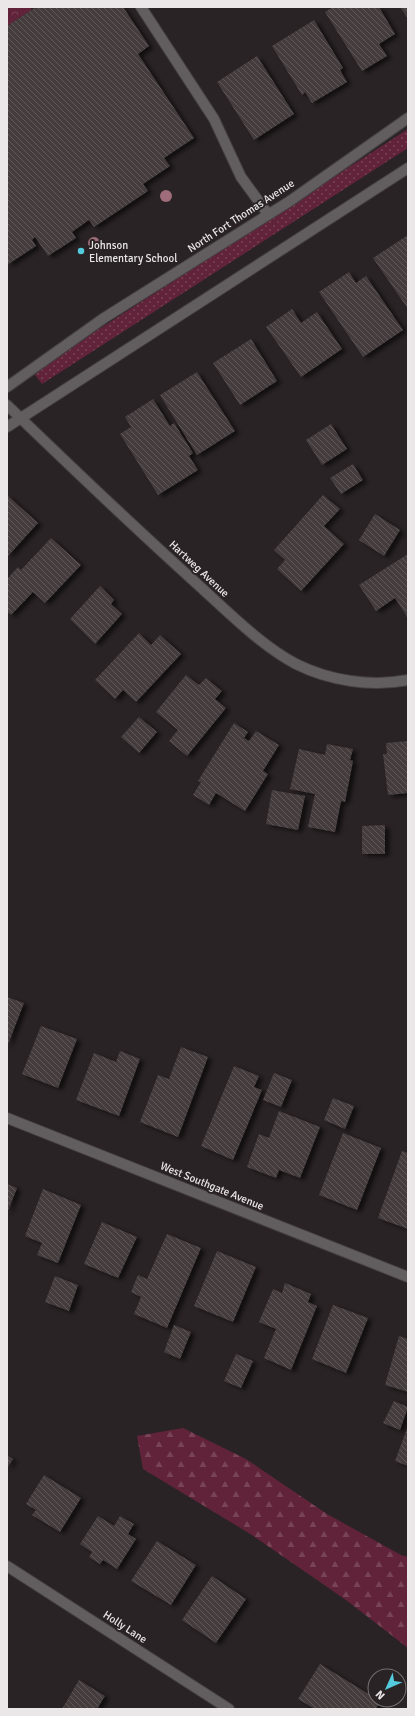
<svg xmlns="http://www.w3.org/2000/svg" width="415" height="1716" viewBox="0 0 415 1716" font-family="Signika,sans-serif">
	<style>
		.grass { fill: url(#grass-dots) }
		.forest { fill: url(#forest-firs) }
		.park { fill: url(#park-crowns) }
		.building { fill: url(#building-back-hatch); filter: url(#shadow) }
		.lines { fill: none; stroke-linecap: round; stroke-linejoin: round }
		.service-casing { stroke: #453e40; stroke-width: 12 }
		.minor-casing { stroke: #453e40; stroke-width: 12 }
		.tertiary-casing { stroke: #453e40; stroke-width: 12 }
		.service { stroke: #625e5f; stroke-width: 10 }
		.minor { stroke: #625e5f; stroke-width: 10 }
		.tertiary { stroke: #625e5f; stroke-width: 10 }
		.tree { fill: #9f6c7a }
		.poi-dot { fill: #54cade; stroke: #2a2325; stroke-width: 1.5 }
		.labels { text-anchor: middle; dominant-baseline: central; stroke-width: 4; stroke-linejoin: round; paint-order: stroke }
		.street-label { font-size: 11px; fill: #ebe7e8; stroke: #2a2325 }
		.poi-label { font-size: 11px; fill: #ebe7e8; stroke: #2a2325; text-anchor: start }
	</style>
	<defs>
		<pattern id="grass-dots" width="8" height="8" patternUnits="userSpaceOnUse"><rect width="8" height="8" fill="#612339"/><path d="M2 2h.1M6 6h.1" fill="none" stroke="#784356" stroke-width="1.8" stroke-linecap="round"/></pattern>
		<pattern id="forest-firs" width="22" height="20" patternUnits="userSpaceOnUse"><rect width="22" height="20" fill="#612339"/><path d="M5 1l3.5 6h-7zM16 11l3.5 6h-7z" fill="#784356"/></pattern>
		<pattern id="park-crowns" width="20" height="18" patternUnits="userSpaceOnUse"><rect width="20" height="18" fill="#612339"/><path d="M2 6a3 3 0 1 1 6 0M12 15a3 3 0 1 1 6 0" fill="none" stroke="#784356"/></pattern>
		<pattern id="building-back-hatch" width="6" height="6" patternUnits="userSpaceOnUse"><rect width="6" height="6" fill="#443c3e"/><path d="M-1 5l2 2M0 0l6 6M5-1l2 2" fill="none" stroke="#5f585a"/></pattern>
		<filter id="shadow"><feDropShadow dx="4.5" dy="2.5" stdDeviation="2" flood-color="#0009"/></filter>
	</defs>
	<rect width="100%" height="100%" fill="#2a2325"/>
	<path class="grass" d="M408,129v19l-366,236 -9,-12z"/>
	<path class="forest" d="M183,1428l63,31 81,55 74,41 7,2v91l-62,-48 -94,-65 -109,-66 -6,-33z"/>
	<path class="park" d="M7,7h23l2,3 -25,16z"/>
	<g class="building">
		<path d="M36,7h87l26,39 -11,8 56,84 -30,20 6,8 -27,18 5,7 -54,36 -5,-7 -17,12 4,6 -28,18 -13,-19 -3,3 4,6 -29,19v-239z"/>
		<path d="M333,7h46l16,27 -16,10 8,12 -25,15 -37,-59z"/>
		<path d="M400,7h8v12z"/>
		<path d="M314,20l29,48 -3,2 7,12 -35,21 -7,-11 -3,3 -30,-49z"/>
		<path d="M257,56l37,58 -40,26 -37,-58z"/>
		<path d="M408,235v74l-35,-51z"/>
		<path d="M349,272l7,11 10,-7 37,54 -40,27 -44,-65z"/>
		<path d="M292,309l9,14 16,-11 25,37 -41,28 -35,-50z"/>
		<path d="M251,339l26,42 -37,24 -27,-42z"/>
		<path d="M197,372l38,59 -38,24 -37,-60z"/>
		<path d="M153,399l17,27 4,-3 19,30 -4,3 9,14 -40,25 -38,-61 11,-7 -6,-10z"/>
		<path d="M331,424l16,25 -25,16 -16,-25z"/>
		<path d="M353,464l10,16 -22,14 -11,-16z"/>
		<path d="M7,495l31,28 -31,34z"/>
		<path d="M323,495l17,14 -16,17 20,18 -43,47 -24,-22 8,-9 -11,-10z"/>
		<path d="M375,514l25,16 -16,26 -25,-16z"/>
		<path d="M51,538l30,27 -36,38 -12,-11 -22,23 -4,-3v-33l11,-12 3,3z"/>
		<path d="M408,554v63h-1l-12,-19 -19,13 -17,-26z"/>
		<path d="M100,586l14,14 -3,4 11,10 -27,30 -25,-25z"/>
		<path d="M139,633l12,12 9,-10 21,19 -45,48 -13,-12 -8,9 -20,-19z"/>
		<path d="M186,675l13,10 7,-7 16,13 -7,8 11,9 -39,48 -18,-15 9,-11 -22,-18z"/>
		<path d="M139,717l18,15 -18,21 -18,-16z"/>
		<path d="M234,723l14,9 -4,6 5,3 7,-10 23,14 -16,26 5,3 -23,37 -29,-18 -7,12 -16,-10 8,-13 -3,-1z"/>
		<path d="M408,741v52l-20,2 -5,-41h4l-1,-11z"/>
		<path d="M327,744l26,5 -3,11 3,1 -8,41 -4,-1 -6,31 -27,-5 7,-33 -25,-5 9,-40 26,6z"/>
		<path d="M272,790l33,6 -7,34 -32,-6z"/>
		<path d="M385,825v29h-23v-28z"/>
		<path d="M7,997l17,6 -17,44z"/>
		<path d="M41,1026l36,13 -19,49 -36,-14z"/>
		<path d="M181,1047l27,10 -30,80 -38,-15 18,-47 11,4z"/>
		<path d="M120,1051l20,8 -21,57 -43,-16 18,-47 22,9z"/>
		<path d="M234,1066l25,10 -5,11 8,3 -29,70 -32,-14z"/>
		<path d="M274,1073l18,7 -11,27 -18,-7z"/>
		<path d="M333,1098l21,8 -9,23 -21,-9z"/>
		<path d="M279,1111l41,16 -20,51 -21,-8 -3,8 -29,-11 12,-33 10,4z"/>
		<path d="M343,1133l38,15 -24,62 -38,-15z"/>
		<path d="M402,1151l6,2v76l-30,-11z"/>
		<path d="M7,1184l10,4 -10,25z"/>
		<path d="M43,1189l38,16 -23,58 -21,-8 5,-12 -17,-7z"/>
		<path d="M102,1222l35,15 -19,41 -34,-14z"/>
		<path d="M167,1234l34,14 -34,80 -33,-14 7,-17 -10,-5 7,-17 9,4z"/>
		<path d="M217,1251l39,16 -23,55 -39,-16z"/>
		<path d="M55,1276l23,9 -9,26 -24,-9z"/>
		<path d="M285,1283l26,11 -3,8 9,4 -26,64 -27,-12 12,-29 -17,-7 14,-33 9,4z"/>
		<path d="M333,1305l35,13 -22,55 -34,-14z"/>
		<path d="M174,1325l17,7 -11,27 -16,-7z"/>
		<path d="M399,1336l9,3v53l-23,-7z"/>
		<path d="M236,1354l17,7 -12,27 -17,-7z"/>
		<path d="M394,1401l14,6 -8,23 -17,-7z"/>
		<path d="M408,1426v40l-13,-5z"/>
		<path d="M7,1455l6,4 -6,9z"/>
		<path d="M44,1475l37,23 -21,34 -28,-17 4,-5 -10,-6z"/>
		<path d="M98,1516l16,10 6,-10 14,8 -6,10 8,5 -19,30 -14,-9 -3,4 -11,-7 3,-5 -12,-8z"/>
		<path d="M157,1541l39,24 -25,40 -40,-24z"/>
		<path d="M212,1576l34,23 -30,44 -34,-23z"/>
		<path d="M320,1664l55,34v2l5,2 -4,7h-61l-17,-10z"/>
		<path d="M79,1680l26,16 -8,13h-35z"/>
	</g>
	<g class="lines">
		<g class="service-casing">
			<path id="service" d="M141,7l73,112 27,58 27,37"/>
		</g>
		<g class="minor-casing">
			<g id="minor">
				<path d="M7,405c62,60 124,119 188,177 30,27 65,63 101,82 34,17 75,23 112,16"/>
				<path d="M7,1118l401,159"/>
				<path d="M7,1566l222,143"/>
			</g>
		</g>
		<g class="tertiary-casing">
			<g id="tertiary">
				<path d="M7,387l97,-69 186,-117 118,-83"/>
				<path d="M7,427l401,-259"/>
			</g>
		</g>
		<use href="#service" class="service"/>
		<use href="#minor" class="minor"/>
		<use href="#tertiary" class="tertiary"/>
	</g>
	<g class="tree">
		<circle cx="166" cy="196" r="6"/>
		<circle cx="94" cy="243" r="6"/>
	</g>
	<circle class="poi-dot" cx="81" cy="251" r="4"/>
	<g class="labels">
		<g class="street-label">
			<text transform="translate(241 216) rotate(-33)">North Fort Thomas Avenue</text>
			<text transform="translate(199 569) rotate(43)">Hartweg Avenue</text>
			<text transform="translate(212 1186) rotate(22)">West Southgate Avenue</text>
			<text transform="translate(125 1627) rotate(33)">Holly Lane</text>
		</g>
		<g class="poi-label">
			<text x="89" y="245">Johnson<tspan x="89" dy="13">Elementary School</tspan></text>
		</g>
	</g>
	<rect width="415" height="1716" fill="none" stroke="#ebe7e8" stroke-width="16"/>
	<g transform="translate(387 1688) rotate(225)"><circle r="19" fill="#2a2325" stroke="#777173"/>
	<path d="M0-3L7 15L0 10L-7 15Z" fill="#54cade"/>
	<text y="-6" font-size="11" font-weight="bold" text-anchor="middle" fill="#ebe7e8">N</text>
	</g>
</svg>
